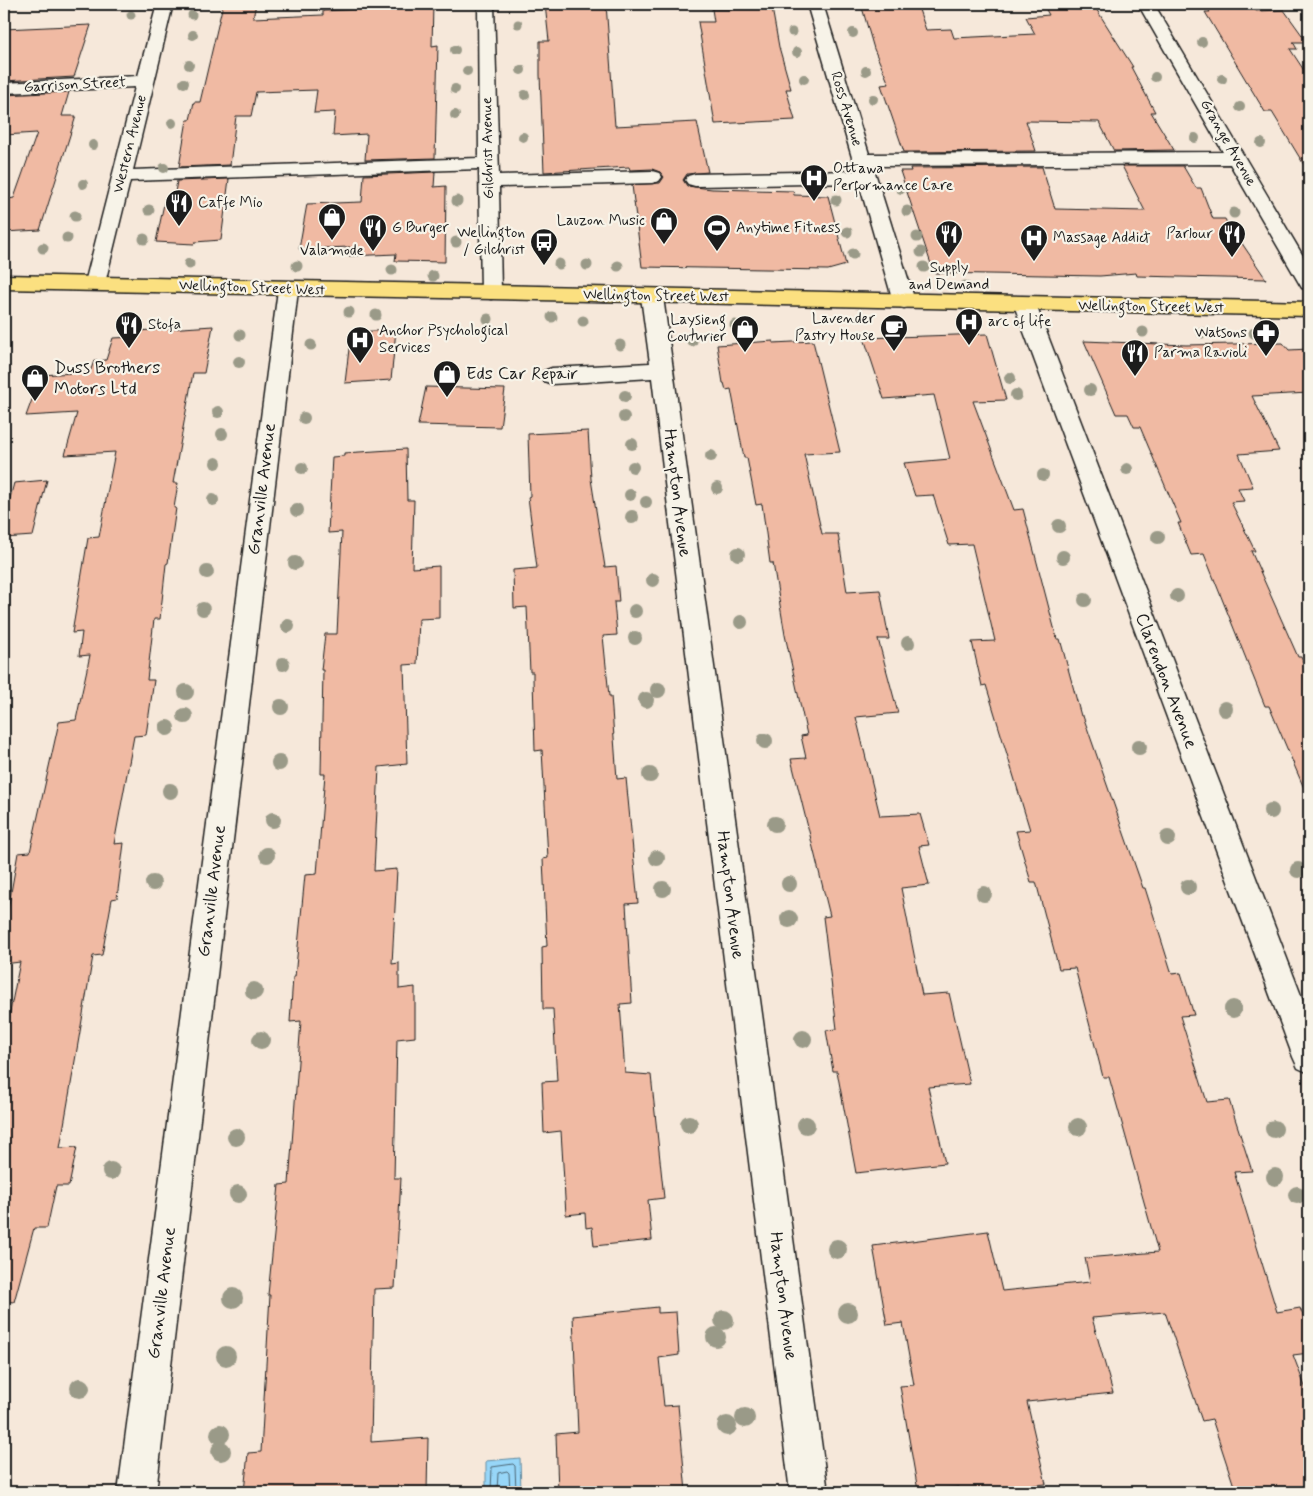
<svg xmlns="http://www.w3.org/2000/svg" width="1313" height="1496" viewBox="0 0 1313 1496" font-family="Mynerve,sans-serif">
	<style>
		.water { fill: #97d6f8; stroke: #668ca0 }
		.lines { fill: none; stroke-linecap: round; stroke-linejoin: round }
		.shore { stroke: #4d6674; stroke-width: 1 }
		.building { fill: #f0baa3; stroke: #1c1c1c }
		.minor-casing { stroke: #1c1c1c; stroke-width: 3 }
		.major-casing { stroke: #1c1c1c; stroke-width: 3 }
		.minor { fill: #f7f3e8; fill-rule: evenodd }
		.major { fill: #fbe080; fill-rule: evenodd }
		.tree { fill: #9a9a88 }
		.labels { text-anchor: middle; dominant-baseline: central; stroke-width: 4.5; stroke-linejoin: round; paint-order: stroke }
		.far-street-label { font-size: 15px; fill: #1c1c1c; stroke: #f7f3e8 }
		.far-poi-label { font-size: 15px; fill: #1c1c1c; stroke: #f7f3e8; text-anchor: start }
		.poi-label { font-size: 18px; fill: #1c1c1c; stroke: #f7f3e8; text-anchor: start }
		.street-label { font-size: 18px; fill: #1c1c1c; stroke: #f7f3e8 }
	</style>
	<rect width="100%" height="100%" fill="#f6e8da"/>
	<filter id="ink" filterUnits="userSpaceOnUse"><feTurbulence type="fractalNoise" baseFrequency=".02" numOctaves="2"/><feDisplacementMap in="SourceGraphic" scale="10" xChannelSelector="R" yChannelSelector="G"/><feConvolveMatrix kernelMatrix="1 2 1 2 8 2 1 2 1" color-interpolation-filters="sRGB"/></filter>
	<g filter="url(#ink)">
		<path class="water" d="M520,1458l1,34h-35v-31z"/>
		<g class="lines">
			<g class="shore">
				<path d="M491,1492l1,-25 21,-3 2,2 1,26"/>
				<path d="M497,1492l1,-19 9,-2 2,2 1,19"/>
			</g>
		</g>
		<g class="building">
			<path d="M223,4h33l-3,14 70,-3v-4l110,-6 -1,41 6,-1 -3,113 -70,2 2,-26 -34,2 2,-24 -21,1 3,-23 -61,2 -5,24h-15l-6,49 -51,2 8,-47h3l4,-18h6z"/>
			<path d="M545,4h61l9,122 82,-4 11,50 -21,2 -4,6 4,6 25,3 81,2 1,4 34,1 18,69 -18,5 -186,-3 -10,-82 28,-2 4,-6 -4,-5 -8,-3 -22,1 -1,-3 -85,5 -4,-97v-34h9z"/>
			<path d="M733,4h34l1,4h4l7,39 12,42h-5l9,31 -80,4 -17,-102h16l-2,-13h22z"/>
			<path d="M861,4h56l9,26 25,-1 3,9 81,-4 -9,-17 23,-2 -6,-11h50l40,63h-2l24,45h-4l23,38 -60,1 -15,-29 -73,-1 10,30 -132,1 -23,-67 8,-1 -15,-35z"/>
			<path d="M1204,4h39l1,2 8,-1 4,6 28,-1 23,32h-14l4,7h-7l19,29v95l-37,-61h-7l-60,-100h5z"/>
			<path d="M91,25l-17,52 -70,4v-52z"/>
			<path d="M69,92l-7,24h14l-36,114 -36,2v-32l10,-2 23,-65 -33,2v-40z"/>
			<path d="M1122,166h61l13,22h5l12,31h12l4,8 5,1 5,11 27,40 -129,-3 -1,-3 -36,3 -166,-3 -34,-102h11l-1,-3 132,-1 13,42 90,2z"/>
			<path d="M435,172l-1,15 12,-1 -1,76 -50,-1 1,-7 -47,2 1,-9 -51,2 8,-45 55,-2 2,-27z"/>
			<path d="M229,179l-8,61 -26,2 -1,2 -38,-2 9,-43 9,-1 3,-17z"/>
			<path d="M213,326l-9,47h-11l-20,110h5l-4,25h2l-8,55 -2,1 -6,55h-6l-7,61h7l-8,55 -12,1 -20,108 10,-1 -7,55 -5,1 -10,56 -9,1 -33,192 17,-1 -8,39h-13l-9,42h-13l-20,74 -10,-1v-259l16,-80 -16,2v-48l3,-1 11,-62 12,-1 29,-130 17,-2 14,-65 -11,1 3,-24 -10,1 16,-95 11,-1 16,-85 -50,3 12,-42 -51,3 15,-41 49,-3 4,-11 12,-1 7,-22 23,-1 1,-6z"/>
			<path d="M396,330l-5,50 -46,3 6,-51z"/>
			<path d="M987,334l19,66 -33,1 41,109 9,-1 34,130h3l21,77h2l60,172h2l27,86 9,-1 13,42 -14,1 27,86 22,-2 23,71 -18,1 43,140 23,-4 9,23v22l-16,2 16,42v95h-73l-24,-73 -10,2 -37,-109 -73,6 21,75 -86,9 19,82 -77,8h-9l-1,-5 -41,4 -18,-105 14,-1 -11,-62 -16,2 -14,-79 115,-15 14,60 88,-9 -5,-24 73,-6 -49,-175h-6l-28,-109 -16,1 -23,-87h-5l-15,-51 14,-1 -44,-145 -4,1 -10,-44 23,-1 -23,-97 -23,1 -16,-50 -18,1 -11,-33 46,-4 -16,-64 -50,4 -20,-61z"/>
			<path d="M773,341v2l40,-2 27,111 -36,2 18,80h16l9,58 33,-2 9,49h-11l20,74 -42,4 24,99 40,-2 9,31 -10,1 10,39 -28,3 21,107 27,-2 21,91 -42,3 17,76 -89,10 -19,-102h-4l-7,-41 11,-1 -14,-112 7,-1 -39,-157 15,-1 -5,-22 6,-1 -22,-100 -12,-72h-3l-8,-59 -6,1 -9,-47h-3l-13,-69 -5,1 -2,-7h-1l-6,-38z"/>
			<path d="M1084,341l102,4 97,-2 6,7 20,-1v44l-57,3 27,55 -40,3 14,33 -15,1 6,13 -13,1 24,49h-4l47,106h3l2,5h6v138l-40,-94h-4l-61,-152 -13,1 -13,-32h3l-41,-96h-6l-6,-13h-12z"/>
			<path d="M426,387l79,2 -5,38 -82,-2z"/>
			<path d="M588,431l3,48 14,88 11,-1 3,36h-5l3,33 -14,1 6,60h2l6,83 9,-1 12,125 -12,1 6,99 -12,1 5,69 26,2 13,123 -16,2 4,40 -58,6 -2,-19 -6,1 -1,-15 -19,2 -5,-84 -17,2 -2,-51 15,-1 -4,-72h-10l-1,-62 5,-1 -4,-87 5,-1 -6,-108 -7,1 -2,-73v-6h-3l-3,-65 -13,1 -1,-38 24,-2 -9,-71 2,-1 -2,-62z"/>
			<path d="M406,449l1,51h7l-2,68 27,-2v52l-20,1 -2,45 -13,1 3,99 -28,3 -5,104 23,-2 -5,95 7,-1v26l16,-2v50l-18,2 -3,139h7l-6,110 -21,1 -3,153 57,-4 -1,54h-183l4,-39 13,-1 9,-157h-2l11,-110 10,-1 12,-163 -11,1 3,-45h2l10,-102 12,-1 8,-100h-4l2,-104h-2l4,-36h12l5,-102 -14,1 4,-76 12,-1v-3z"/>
			<path d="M47,480l-14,56 -29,2v-17l10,-38z"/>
			<path d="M658,1307v6l18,-1 3,43 -20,3 5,48 14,-1 8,87h-128l-2,-58 22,-2 -5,-116z"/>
		</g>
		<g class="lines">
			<g class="minor-casing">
				<g id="minor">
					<path d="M157,4h16l-40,166 346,-12 -1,-154h16l5,171 153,-4 7,2 3,4 -3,4 -7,2 -153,4 2,105 -3,5 -7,2 -7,-2 -3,-5 -2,-123 -349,12 -25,102 -3,5 -7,2 -7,-2 -3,-5 50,-196 -131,6v-10l134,-7z"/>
					<path d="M807,4h16l46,150 354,-2 -85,-148h16l155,262v24l-7,-2 -3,-5 -69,-119 -357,2 42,135 -4,5 -7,2 -7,-2 -4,-5 -34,-118 -164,3 -7,-2 -3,-4 3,-4 7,-2 161,-3z"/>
					<path d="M288,283l7,2 3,5 -142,1202h-38l160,-1202 3,-5z"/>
					<path d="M652,290l7,2 4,5 165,1195h-38l-138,-1114 -100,6 -8,-3 -3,-5 3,-5 8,-3 98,-5 -9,-66 4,-5z"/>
					<path d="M1025,298l7,2 4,5 273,711v57l-11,-5 -5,-11 -279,-752 4,-5z"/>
				</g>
			</g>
			<g class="major-casing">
				<path id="major" d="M4,275l1305,27v14l-1305,-27z"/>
			</g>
			<use href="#minor" class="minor"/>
			<use href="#major" class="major"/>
		</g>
		<g class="tree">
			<circle cx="131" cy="15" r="4.5"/>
			<circle cx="192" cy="15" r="4.5"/>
			<circle cx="518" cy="24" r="4.5"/>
			<circle cx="792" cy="32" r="4.5"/>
			<circle cx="853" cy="33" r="5"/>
			<circle cx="193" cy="35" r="5"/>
			<circle cx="1202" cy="42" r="5"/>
			<circle cx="455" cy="50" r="5"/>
			<circle cx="797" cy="52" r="5"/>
			<circle cx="189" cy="65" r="5"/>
			<circle cx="521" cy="70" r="5"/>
			<circle cx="467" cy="71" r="5"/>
			<circle cx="866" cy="71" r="5"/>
			<circle cx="1155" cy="77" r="5"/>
			<circle cx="804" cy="79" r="5"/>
			<circle cx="1222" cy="79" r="5"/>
			<circle cx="184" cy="83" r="5"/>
			<circle cx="455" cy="89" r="5"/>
			<circle cx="525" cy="95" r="5"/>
			<circle cx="873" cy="99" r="5"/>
			<circle cx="1240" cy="107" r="5"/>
			<circle cx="455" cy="115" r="5"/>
			<circle cx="172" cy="123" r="5"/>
			<circle cx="523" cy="137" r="5"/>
			<circle cx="1195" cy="138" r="5"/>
			<circle cx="1261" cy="143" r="5"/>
			<circle cx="93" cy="145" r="5"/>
			<circle cx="164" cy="168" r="5"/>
			<circle cx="83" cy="184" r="5"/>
			<circle cx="901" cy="189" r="5"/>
			<circle cx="836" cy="200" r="5.5"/>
			<circle cx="457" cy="201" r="5.5"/>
			<circle cx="149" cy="210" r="5.5"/>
			<circle cx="907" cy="211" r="5.5"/>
			<circle cx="1234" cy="213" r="5.5"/>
			<circle cx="75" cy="216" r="5.5"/>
			<circle cx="847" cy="232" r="5.5"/>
			<circle cx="917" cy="237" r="5.5"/>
			<circle cx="67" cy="238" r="5.5"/>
			<circle cx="144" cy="239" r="5.5"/>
			<circle cx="456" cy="242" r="5.5"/>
			<circle cx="43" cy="248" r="5.5"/>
			<circle cx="921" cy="252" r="5.5"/>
			<circle cx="853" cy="254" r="5.5"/>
			<circle cx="189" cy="264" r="5.5"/>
			<circle cx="559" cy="264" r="5.5"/>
			<circle cx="587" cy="265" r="5.5"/>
			<circle cx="297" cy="266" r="5.5"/>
			<circle cx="618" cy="266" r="5.5"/>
			<circle cx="924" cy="267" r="5.5"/>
			<circle cx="392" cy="270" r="5.5"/>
			<circle cx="433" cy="276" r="5.5"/>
			<circle cx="965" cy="286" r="5.5"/>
			<circle cx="349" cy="312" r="5.5"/>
			<circle cx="376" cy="315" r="5.5"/>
			<circle cx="552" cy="317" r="5.5"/>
			<circle cx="488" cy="319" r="5.5"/>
			<circle cx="583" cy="321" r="5.5"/>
			<circle cx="735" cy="325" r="5.5"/>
			<circle cx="1143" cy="332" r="5.5"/>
			<circle cx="1202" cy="333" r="5.5"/>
			<circle cx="1254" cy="333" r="5.5"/>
			<circle cx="240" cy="335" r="5.5"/>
			<circle cx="692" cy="341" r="5.5"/>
			<circle cx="311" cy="345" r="5.5"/>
			<circle cx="620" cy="345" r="5.5"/>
			<circle cx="239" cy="362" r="6"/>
			<circle cx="1010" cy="378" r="6"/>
			<circle cx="1090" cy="390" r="6"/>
			<circle cx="1016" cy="395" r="6"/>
			<circle cx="625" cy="396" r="6"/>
			<circle cx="218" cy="412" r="6"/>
			<circle cx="624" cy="417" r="6"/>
			<circle cx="304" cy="418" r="6"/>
			<circle cx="222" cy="434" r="6"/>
			<circle cx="632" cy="444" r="6"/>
			<circle cx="711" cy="456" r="6"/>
			<circle cx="216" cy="463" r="6"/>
			<circle cx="633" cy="467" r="6"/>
			<circle cx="302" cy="468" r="6"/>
			<circle cx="1127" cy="469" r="6"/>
			<circle cx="1043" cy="475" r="6"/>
			<circle cx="717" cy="488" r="6"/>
			<circle cx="630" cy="495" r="6"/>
			<circle cx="213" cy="500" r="6"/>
			<circle cx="646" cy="502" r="6"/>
			<circle cx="297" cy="510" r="7"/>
			<circle cx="632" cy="517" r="7"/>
			<circle cx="1059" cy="526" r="7"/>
			<circle cx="1158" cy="537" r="7"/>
			<circle cx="738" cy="554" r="7"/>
			<circle cx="1063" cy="557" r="7"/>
			<circle cx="295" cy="563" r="7"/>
			<circle cx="207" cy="572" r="7"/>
			<circle cx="653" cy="580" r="7"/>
			<circle cx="1177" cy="596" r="7"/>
			<circle cx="1085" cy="600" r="7"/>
			<circle cx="203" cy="609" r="7"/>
			<circle cx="635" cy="611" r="7"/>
			<circle cx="741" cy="622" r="7"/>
			<circle cx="288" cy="626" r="7"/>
			<circle cx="635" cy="638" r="7"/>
			<circle cx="908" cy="643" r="7"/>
			<circle cx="283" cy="664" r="7"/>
			<circle cx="658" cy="690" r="8"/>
			<circle cx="186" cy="692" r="8"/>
			<circle cx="646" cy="700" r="8"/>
			<circle cx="281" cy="707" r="8"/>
			<circle cx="1225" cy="709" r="8"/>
			<circle cx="185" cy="716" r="8"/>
			<circle cx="167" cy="728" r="8"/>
			<circle cx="765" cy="741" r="8"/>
			<circle cx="1139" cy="747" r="8"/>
			<circle cx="279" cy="763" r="8"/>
			<circle cx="650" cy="775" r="8"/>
			<circle cx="170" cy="791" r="8"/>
			<circle cx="1271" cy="811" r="8"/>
			<circle cx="273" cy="820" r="8"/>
			<circle cx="775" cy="824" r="8"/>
			<circle cx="1168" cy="838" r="8"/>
			<circle cx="267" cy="855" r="8"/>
			<circle cx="657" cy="858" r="8"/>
			<circle cx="1298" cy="870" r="8"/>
			<circle cx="153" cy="883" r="8"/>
			<circle cx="789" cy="884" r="8"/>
			<circle cx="1188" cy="887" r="8"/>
			<circle cx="663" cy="889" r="8"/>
			<circle cx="984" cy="894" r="8"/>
			<circle cx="789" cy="919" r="9"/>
			<circle cx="254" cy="991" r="9"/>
			<circle cx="1233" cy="1009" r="9"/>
			<circle cx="803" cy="1039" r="9"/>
			<circle cx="261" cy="1040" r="9"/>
			<circle cx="689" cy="1124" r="9"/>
			<circle cx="806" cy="1125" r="9"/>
			<circle cx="1078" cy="1127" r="9"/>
			<circle cx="1274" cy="1129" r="9"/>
			<circle cx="236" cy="1137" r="9"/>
			<circle cx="111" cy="1171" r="9"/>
			<circle cx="1275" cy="1177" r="9"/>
			<circle cx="238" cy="1194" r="9"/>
			<circle cx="1297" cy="1195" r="9"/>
			<circle cx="837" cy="1249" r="10"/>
			<circle cx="233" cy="1298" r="10"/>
			<circle cx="848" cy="1313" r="10"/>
			<circle cx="724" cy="1320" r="10"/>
			<circle cx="716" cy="1337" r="10"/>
			<circle cx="226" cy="1356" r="10"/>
			<circle cx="80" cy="1388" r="10"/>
			<circle cx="745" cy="1418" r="10"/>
			<circle cx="727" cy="1426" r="10"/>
			<circle cx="220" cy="1434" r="10"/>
			<circle cx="221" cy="1451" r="10"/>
		</g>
	</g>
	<defs>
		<g id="hospital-pin" transform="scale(1.4375)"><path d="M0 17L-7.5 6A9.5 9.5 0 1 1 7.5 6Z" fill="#1c1c1c" stroke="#f7f3e8"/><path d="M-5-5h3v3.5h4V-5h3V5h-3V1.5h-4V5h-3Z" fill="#fff"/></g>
		<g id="restaurant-pin" transform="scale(1.4375)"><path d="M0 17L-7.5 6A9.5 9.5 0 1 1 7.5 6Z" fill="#1c1c1c" stroke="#f7f3e8"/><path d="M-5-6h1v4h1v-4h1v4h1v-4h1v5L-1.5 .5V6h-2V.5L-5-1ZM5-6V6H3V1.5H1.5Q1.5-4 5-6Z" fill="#fff"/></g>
		<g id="shop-pin" transform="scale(1.4375)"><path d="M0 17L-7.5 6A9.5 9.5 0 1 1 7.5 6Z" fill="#1c1c1c" stroke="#f7f3e8"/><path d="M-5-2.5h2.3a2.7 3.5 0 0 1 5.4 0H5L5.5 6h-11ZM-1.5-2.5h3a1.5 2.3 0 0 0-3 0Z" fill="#fff"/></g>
		<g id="stadium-pin" transform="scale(1.4375)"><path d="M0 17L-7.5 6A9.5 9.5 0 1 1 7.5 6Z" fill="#1c1c1c" stroke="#f7f3e8"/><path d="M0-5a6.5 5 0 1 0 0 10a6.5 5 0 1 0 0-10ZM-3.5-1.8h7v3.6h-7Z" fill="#fff"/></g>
		<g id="bus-pin" transform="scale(1.4375)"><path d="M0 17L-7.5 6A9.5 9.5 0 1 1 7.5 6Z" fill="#1c1c1c" stroke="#f7f3e8"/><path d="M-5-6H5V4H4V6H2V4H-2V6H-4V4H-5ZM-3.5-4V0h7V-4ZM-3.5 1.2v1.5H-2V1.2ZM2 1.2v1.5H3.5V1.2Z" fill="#fff"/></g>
		<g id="cafe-pin" transform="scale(1.4375)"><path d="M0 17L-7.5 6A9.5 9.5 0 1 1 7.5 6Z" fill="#1c1c1c" stroke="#f7f3e8"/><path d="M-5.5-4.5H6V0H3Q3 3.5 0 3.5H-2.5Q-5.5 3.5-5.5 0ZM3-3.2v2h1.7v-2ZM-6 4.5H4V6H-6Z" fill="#fff"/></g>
		<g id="pharmacy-pin" transform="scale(1.4375)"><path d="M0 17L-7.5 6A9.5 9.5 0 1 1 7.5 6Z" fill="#1c1c1c" stroke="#f7f3e8"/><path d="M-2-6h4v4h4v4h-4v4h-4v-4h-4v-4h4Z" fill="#fff"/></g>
	</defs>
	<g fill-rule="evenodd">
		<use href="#hospital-pin" x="814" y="178"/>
		<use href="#restaurant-pin" x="179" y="203"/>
		<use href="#shop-pin" x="332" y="217"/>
		<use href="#shop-pin" x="664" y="221"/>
		<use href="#restaurant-pin" x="373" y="228"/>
		<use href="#stadium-pin" x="717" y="228"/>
		<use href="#restaurant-pin" x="949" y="234"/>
		<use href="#restaurant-pin" x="1232" y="234"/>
		<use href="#hospital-pin" x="1034" y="238"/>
		<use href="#bus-pin" x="544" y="242"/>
		<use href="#hospital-pin" x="969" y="322"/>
		<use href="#restaurant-pin" x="129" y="325"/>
		<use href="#cafe-pin" x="894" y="328"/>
		<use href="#shop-pin" x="745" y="329"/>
		<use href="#pharmacy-pin" x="1266" y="333"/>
		<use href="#hospital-pin" x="360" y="340"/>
		<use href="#restaurant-pin" x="1135" y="353"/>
		<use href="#shop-pin" x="447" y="374"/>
		<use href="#shop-pin" x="35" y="378"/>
	</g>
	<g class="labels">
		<g class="far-street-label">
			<text transform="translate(75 85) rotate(-3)">Garrison Street</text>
			<text transform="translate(846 109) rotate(73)">Ross Avenue</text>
			<text transform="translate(1228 143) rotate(60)">Grange Avenue</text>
			<text transform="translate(130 144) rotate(-76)">Western Avenue</text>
			<text transform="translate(488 148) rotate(-91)">Gilchrist Avenue</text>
			<text transform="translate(252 288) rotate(2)">Wellington Street West</text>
			<text transform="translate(656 296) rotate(1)">Wellington Street West</text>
			<text transform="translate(1151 307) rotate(1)">Wellington Street West</text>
		</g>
		<g class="far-poi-label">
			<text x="833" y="169">Ottawa<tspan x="833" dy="17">Performance Care</tspan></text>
			<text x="198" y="203">Caffe Mio</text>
			<text x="645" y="221" text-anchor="end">Lauzon Music</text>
			<text x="392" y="228">G Burger</text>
			<text x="736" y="228">Anytime Fitness</text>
			<text x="525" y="233" text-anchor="end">Wellington<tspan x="525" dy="17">/ Gilchrist</tspan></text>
			<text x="1213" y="234" text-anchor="end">Parlour</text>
			<text x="1053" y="238">Massage Addict</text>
			<text x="332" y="251" text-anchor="middle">Valamode</text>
			<text x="949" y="268" text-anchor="middle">Supply<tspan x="949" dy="17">and Demand</tspan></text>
			<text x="875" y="319" text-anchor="end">Lavender<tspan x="875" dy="17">Pastry House</tspan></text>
			<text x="726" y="320" text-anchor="end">Laysieng<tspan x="726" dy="17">Couturier</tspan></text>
			<text x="988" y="322">arc of life</text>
			<text x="148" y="325">Stofa</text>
			<text x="379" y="331">Anchor Psychological<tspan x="379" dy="17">Services</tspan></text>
			<text x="1247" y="333" text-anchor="end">Watsons</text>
			<text x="1154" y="353">Parma Ravioli</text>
		</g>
		<g class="poi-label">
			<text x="54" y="368">Duss Brothers<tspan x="54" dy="21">Motors Ltd</tspan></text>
			<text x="466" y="374">Eds Car Repair</text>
		</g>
		<g class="street-label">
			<text transform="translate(262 489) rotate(-83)">Granville Avenue</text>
			<text transform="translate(677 493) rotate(83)">Hampton Avenue</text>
			<text transform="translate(1166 681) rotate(69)">Clarendon Avenue</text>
			<text transform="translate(212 891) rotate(-83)">Granville Avenue</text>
			<text transform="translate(730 895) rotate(83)">Hampton Avenue</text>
			<text transform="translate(162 1293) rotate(-83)">Granville Avenue</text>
			<text transform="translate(783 1296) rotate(83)">Hampton Avenue</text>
		</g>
	</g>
	<rect width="1313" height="1496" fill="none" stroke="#f7f3e8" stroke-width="20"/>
	<rect x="10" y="10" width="1293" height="1476" fill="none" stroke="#1c1c1c" stroke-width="2" filter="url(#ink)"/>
</svg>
